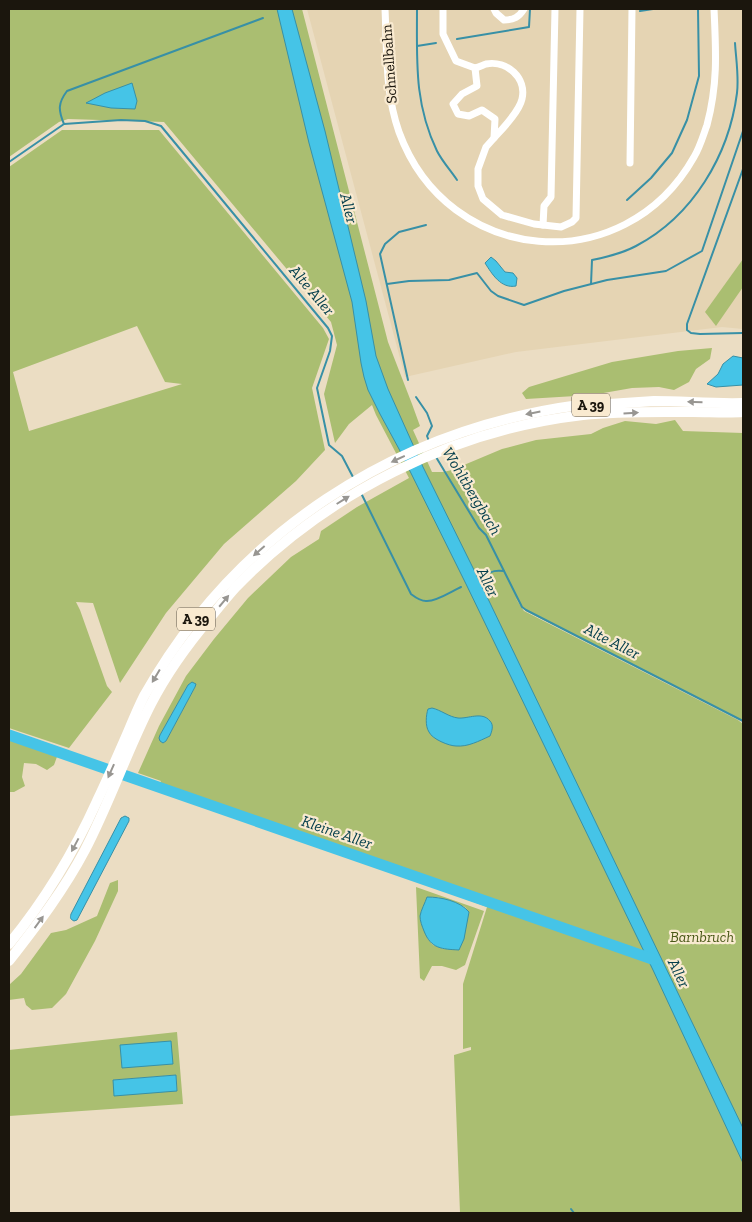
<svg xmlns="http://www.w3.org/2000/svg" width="752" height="1222" viewBox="0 0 752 1222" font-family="'Zilla Slab',serif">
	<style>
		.built { fill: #e5d4b3 }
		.green { fill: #aabe71; fill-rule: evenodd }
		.water { fill: #45c4e7; stroke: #3890a6 }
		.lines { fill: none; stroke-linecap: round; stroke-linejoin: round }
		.stream { stroke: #3890a6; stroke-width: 2 }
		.river { stroke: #45c4e7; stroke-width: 11 }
		.minor { stroke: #fff; stroke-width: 7 }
		.highway { stroke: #fff; stroke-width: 10 }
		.oneway { fill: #989692 }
		.labels { text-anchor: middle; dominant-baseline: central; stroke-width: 4.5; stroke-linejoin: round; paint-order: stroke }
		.shield { fill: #f9ead0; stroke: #5e5648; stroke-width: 1 }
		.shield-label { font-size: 14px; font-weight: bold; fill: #1b160d }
		.street-label { font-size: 15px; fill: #1b160d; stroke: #f9ead0 }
		.park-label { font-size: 15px; font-style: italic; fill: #4a5817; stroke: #f9ead0 }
		.water-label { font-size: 16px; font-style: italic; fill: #013c4a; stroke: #f9ead0 }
	</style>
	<rect width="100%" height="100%" fill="#ebddc3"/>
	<path class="built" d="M307,9h436v320l-21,-2 -206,25 -111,25z"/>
	<g class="green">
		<path d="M9,9h293l86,333 24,62 8,22 -7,4 19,42h11l9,-2 50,-21 34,-9 55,-6 12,-6 22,-7 31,3 19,-4 8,11 60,2v288l-217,-110 -4,-4 -7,-10 5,8 4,6 214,109 5,4v489h-283l-6,-158 17,-5v-3l-8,2v-65l24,-77 -95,-35 -235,-84 4,-7 -23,-8 21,-47 27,-50 28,-37 34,-41 43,-41 28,-18 2,-8 36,-24 52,-29 -33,-63 -4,-10 -23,19 -14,19 -11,-49 13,-49 -6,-23 -167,-200 -96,-3 -9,3 -50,35zM188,685l7,2 -29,54 -3,2 -3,-8z"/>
		<path d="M62,130h97l164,198 6,11 -17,49 13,62 -29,31 -72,63 -58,69 -46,70 -27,-80 -17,-1 4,8 27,76 5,6 -43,56 -60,-20v-561zM137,326l28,56 17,2 -153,47 -16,-59z"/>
		<path d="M743,259v28l-27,39 -11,-14z"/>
		<path d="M712,348l-2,11 -14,10 -7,13 -15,8 -15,-3 -27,1 -40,7 -66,4 -4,-6 7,-6 83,-25 66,-11z"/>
		<path d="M9,737l49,17 -4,11 -7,5 -11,-6 -12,-1 -2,14 3,9 -11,6h-5z"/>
		<path d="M118,880v11l-23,50 -29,53 -14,14 -20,2 -6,-5 -2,-7 -15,2v-15l12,-11 30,-41 15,-3 31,-14 13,-33z"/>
		<path d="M416,887l68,24 -19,54 -9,5 -14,-4h-10l-8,15 -4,-3zM437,897l28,10 4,5 -2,7 -23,30 -11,-4 -6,-7z"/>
		<path d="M177,1032l6,72 -174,12v-66zM176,1075l1,16 -64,-11z"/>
	</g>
	<g class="water">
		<path d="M277,9h15l33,122 41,170 10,55 12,33 35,78 54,109 266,552v35l-90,-193 -187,-386 -67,-135 -19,-35 -12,-24 -4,-13 -3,-14 -9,-61 -43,-159z"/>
		<path d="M132,83l5,18 -2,8 -24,-1 -25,-5 19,-10z"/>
		<path d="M491,257l5,4 9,11 8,1 4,5 -1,8c-15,3 -24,-12 -31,-23z"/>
		<path d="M733,356l10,2v27l-27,2 -9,-3 11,-10 5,-10z"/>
		<path d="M192,682l4,2 -1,3 -29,54 -3,2 -3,-2 -1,-3 1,-3 28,-50z"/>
		<path d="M432,708c9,2 17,9 26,10 10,1 24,-7 32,3 4,4 2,10 0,15 -11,5 -22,11 -34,10 -7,0 -24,-7 -27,-14 -4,-6 -3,-17 -1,-23z"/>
		<path d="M125,816l4,2v3l-52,99 -3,1c-4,-2 -4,-3 -3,-7l50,-96z"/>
		<path d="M427,897c14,0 33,4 42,15l-5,27 -5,11c-17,-1 -28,-1 -35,-19 -2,-5 -4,-10 -4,-15 1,-6 5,-13 7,-19z"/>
		<path d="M171,1041l2,23 -51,4 -2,-23z"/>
		<path d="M176,1075l1,16 -63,5 -1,-16z"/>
	</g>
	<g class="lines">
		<g class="stream">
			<path d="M417,9c0,52 -3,94 20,142 5,10 14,20 20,29"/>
			<path d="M640,11l13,-2"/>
			<path d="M457,39l72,-12 1,-18"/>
			<path d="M417,46l19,-3"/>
			<path d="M64,124c-6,-14 -6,-21 3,-33l196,-73"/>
			<path d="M9,162l55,-38 57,-4 24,1 16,5 167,202 4,8 -2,15 -13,37 12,57 13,11 12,23"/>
			<path d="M743,169l-56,155v6l4,3 9,1 43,-1"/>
			<path d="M627,200l24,-22 21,-25 15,-33 12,-44 -1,-67"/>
			<path d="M387,284l22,-3 40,-1 28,-7 14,18 7,5 26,9 40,-14 43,-11 59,-9 36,-20 41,-120"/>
			<path d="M591,284l1,-24c15,-3 31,-7 44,-14 57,-30 93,-91 101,-153 2,-16 -1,-34 -2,-50"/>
			<path d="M408,380l-28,-126 5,-10 14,-12 27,-7"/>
			<path d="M416,397l11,16 5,13 -5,10 2,5"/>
			<path d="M436,457l9,15 34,56 7,7 18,36"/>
			<path d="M362,495l49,99c4,3 9,7 15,7 10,1 26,-10 35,-14"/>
			<path d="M486,575c6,-4 10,-5 18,-4l18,36 4,3 217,111"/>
			<path d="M571,1209l3,4"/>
		</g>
		<path class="river" d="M9,735l646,225"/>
		<g class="minor">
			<path d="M385,9c2,41 0,84 14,123 49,134 225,149 295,25 6,-10 9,-21 13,-32 11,-41 9,-74 7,-116"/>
			<path d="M443,9v25l13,27 19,7 2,18 -15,8 -9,10 5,10 11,2 13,-6 13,9 -1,19 -8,9 -8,22v17l5,13 19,16 32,9 27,3 11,-5 4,-4 4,-209"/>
			<path d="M494,9l2,4 8,7c10,0 15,-3 20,-11"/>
			<path d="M475,68c4,-1 8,-3 11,-4 21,-4 41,14 36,35 -3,13 -19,29 -28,39"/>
			<path d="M630,163l2,-154"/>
			<path d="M543,225l1,-19 7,-9 4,-188"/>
		</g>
		<g class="highway">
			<path d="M9,944c36,-44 65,-92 88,-143 11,-23 21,-46 31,-69 5,-12 10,-24 16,-36 92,-163 250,-266 435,-291 10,-1 20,-1 30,-1 15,-1 30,-2 45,-3 29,0 59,3 89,2"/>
			<path d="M9,961c28,-36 55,-71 76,-111 25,-48 42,-99 66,-146 16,-31 37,-60 59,-86 9,-11 17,-21 26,-31 91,-94 217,-157 347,-172 37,-4 74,-3 110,-3 17,0 34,1 50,0"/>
		</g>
	</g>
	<defs><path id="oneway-solid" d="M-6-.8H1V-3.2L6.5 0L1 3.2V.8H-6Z" transform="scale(1.25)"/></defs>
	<g class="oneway">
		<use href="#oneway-solid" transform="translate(695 402) rotate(-179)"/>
		<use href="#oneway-solid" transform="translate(533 413) rotate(169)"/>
		<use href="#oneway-solid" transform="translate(631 413) rotate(-3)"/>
		<use href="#oneway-solid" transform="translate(398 459) rotate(155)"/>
		<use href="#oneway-solid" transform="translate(343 500) rotate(-32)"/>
		<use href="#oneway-solid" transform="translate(259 551) rotate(139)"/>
		<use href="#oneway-solid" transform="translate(224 601) rotate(-50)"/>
		<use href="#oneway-solid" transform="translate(156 676) rotate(121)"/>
		<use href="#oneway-solid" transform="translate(111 771) rotate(114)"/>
		<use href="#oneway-solid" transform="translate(75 845) rotate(118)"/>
		<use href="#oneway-solid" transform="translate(39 922) rotate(-54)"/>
	</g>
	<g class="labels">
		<g class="shield">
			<rect x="572" y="393.5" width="38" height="23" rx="4"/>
			<rect x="177" y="607.5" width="38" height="23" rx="4"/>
		</g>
		<g class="shield-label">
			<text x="591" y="405">A 39</text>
			<text x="196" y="619">A 39</text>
		</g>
		<g class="street-label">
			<text transform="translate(389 64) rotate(-94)">Schnellbahn</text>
		</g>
		<g class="park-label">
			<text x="702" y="937">Barnbruch</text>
		</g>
		<g class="water-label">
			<text transform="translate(349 208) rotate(76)">Aller</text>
			<text transform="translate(312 290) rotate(50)">Alte Aller</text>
			<text transform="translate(472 491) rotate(59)">Wohltbergbach</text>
			<text transform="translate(488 582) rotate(64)">Aller</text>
			<text transform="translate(612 641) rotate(27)">Alte Aller</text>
			<text transform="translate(337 832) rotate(19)">Kleine Aller</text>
			<text transform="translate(679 973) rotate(64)">Aller</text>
		</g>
	</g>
	<rect width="752" height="1222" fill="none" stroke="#1b160d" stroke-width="20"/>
</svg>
